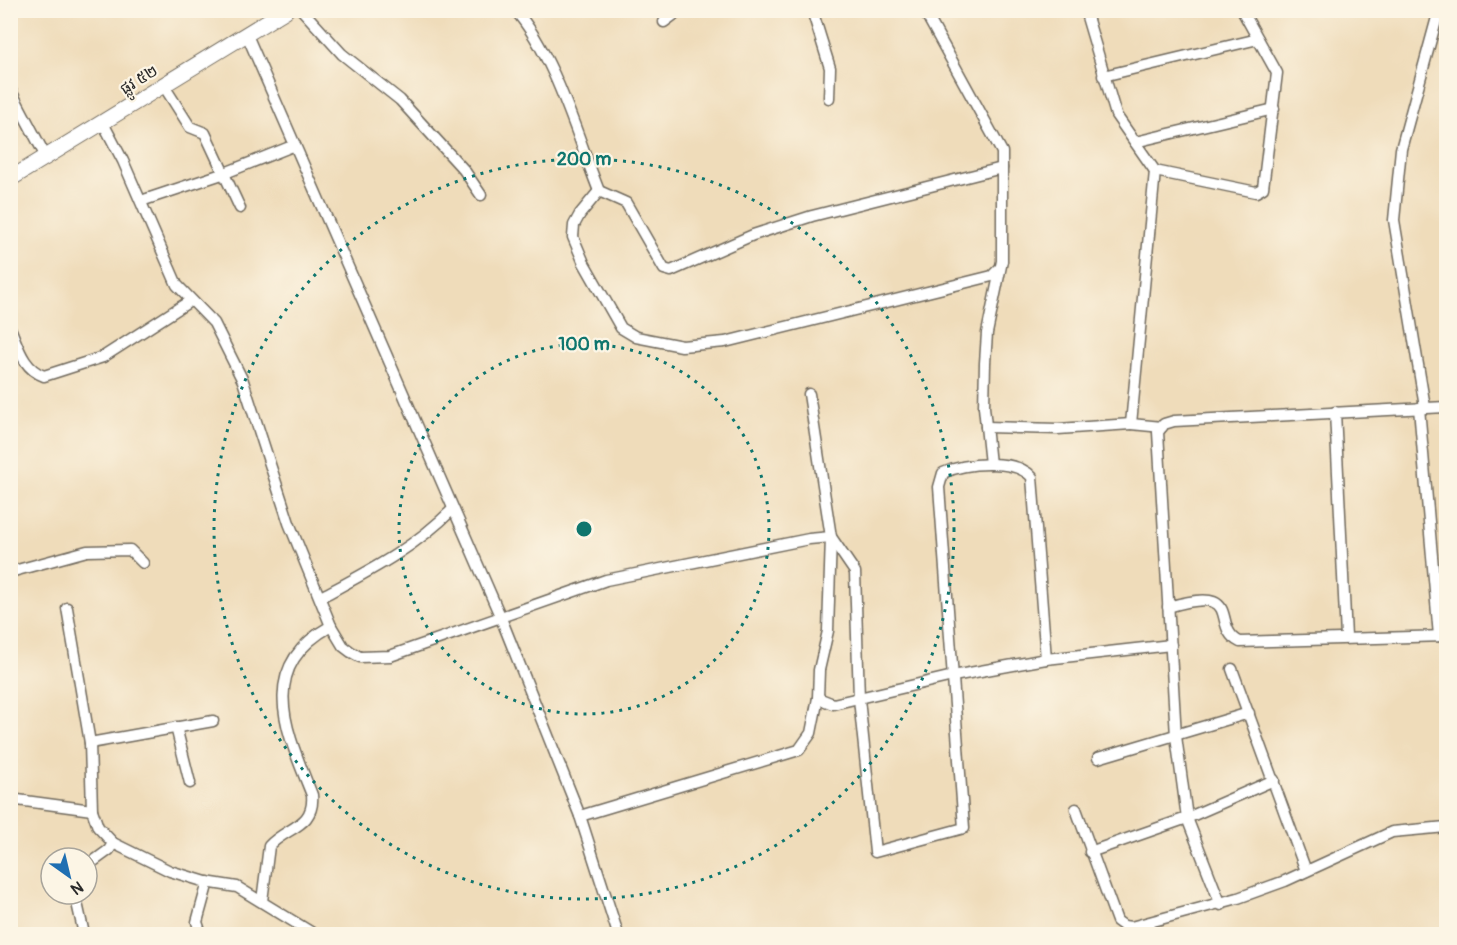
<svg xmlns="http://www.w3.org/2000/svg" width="1457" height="945" viewBox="0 0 1457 945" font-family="Pangolin,'Noto Sans Khmer',sans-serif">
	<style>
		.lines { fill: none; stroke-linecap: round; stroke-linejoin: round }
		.street-casing { stroke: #70695d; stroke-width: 13 }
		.secondary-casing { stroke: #70695d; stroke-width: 17 }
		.street { stroke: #fff; stroke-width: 10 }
		.secondary { stroke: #fff; stroke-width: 15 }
		.ring { fill: none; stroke: #0f766e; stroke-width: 3; stroke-dasharray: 3 6 }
		.labels { text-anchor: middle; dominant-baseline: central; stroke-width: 4.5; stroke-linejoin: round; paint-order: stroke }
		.street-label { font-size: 16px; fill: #2b2b2b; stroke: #fcf5e5 }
		.centre { fill: #0f766e; stroke: #fcf5e5; stroke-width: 3 }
		.ring-label { font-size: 18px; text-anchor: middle; font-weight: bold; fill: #0f766e; stroke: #fcf5e5; stroke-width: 4.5; stroke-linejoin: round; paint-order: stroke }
	</style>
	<rect width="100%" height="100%" fill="#fcf5e5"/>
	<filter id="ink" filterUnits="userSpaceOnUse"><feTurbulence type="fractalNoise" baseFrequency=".0167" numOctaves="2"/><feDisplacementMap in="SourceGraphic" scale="12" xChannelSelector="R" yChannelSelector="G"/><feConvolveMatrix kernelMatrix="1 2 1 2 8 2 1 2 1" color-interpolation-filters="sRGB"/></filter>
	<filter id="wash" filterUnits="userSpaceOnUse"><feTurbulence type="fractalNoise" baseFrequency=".008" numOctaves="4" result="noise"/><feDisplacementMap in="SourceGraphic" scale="24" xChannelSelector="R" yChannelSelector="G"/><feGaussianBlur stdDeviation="1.35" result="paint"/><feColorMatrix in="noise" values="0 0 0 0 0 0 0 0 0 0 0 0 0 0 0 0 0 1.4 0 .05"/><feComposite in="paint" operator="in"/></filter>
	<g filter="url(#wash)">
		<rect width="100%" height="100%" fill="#efdcba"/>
	</g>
	<g filter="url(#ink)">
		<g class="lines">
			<g class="street-casing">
				<g id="street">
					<path d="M302,10l40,44 58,46 64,70 17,25"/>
					<path d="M515,10c39,44 62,126 84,181"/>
					<path d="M812,10l18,58 -1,30"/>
					<path d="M924,10l78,142v109l-15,72 -2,30 -1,44 6,57"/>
					<path d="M1085,10l31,105 39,56 101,21 7,-4 14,-115 -35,-63"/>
					<path d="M664,22l16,-12"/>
					<path d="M247,35l254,583 79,198 38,118"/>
					<path d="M1103,76l155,-37"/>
					<path d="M164,86l26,41 15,6 35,75"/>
					<path d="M10,89l36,68"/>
					<path d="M103,123l20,38 54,124 37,38 29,58 46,142 42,103 12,20 8,6 9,5 30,-1 216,-76 203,-41 22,-2 24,35 4,127 16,153 89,-24 -25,-341 4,-14c21,-10 72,-15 89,4l14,182"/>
					<path d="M1135,142l139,-33"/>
					<path d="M1155,171l-24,253 31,3"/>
					<path d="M141,201l84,-28 70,-28"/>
					<path d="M999,269l-7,7 -267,66 -43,4 -46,-9 -15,-9 -37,-65 -11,-26 1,-12 6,-11 19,-23 27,12 38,66 7,2 82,-36 59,-19 190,-48"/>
					<path d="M10,328c8,18 13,41 34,48l59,-19 87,-56"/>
					<path d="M1425,407l-31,-187 7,-71 38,-139"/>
					<path d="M1419,408l20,228"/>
					<path d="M1335,412l11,225"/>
					<path d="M986,427l72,2 73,-5"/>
					<path d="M10,572l77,-21 43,-1 13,13"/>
					<path d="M321,597c50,-27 92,-48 132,-88"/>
					<path d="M1168,607c79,-23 41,20 72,35l206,-6"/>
					<path d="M67,608l23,135 2,67"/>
					<path d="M1232,669l74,202"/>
					<path d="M818,698l15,6 120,-28 93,-17 125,-14"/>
					<path d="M176,727l14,56"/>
					<path d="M90,743l123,-22"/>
					<path d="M1098,758l151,-45"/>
					<path d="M10,799l82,11 6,17 15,16 -4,7 -22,16"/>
					<path d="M1076,809l41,112 7,5 7,1 107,-29 47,-17 107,-49 54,-5"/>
					<path d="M580,816l219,-66 12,-17 7,-35 1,-28 9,-39 3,-94 -22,-143"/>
					<path d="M113,843l57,28 36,11 31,5 77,47"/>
					<path d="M1090,852l97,-34 87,-38"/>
					<path d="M75,894l9,40"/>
					<path d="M262,901l7,-55c17,-19 46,-19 43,-51 -25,-63 -57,-127 19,-169"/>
					<path d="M1221,905l-34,-87 -11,-82 -18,-304 6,-8 10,-3 272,-14"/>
					<path d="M201,934l-4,-12 11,-40"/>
				</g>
			</g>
			<g class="secondary-casing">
				<path id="secondary" d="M10,179l276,-169"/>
			</g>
			<use href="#street" class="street"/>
			<use href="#secondary" class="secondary"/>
		</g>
	</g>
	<g class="ring">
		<circle cx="584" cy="529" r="185"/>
		<circle cx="584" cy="529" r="370"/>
	</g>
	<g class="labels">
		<g class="street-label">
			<text transform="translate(139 80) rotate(-32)">ផ្លូវ ៥២</text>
		</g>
	</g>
	<circle cx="584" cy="529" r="9" class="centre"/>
	<g class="ring-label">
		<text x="584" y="165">200 m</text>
		<text x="584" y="350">100 m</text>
	</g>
	<rect width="1457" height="945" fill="none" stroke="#fcf5e5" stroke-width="36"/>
	<g transform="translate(69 876) rotate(146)"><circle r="28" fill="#fcf5e5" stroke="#a8a49b" stroke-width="1.5"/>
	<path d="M0-4.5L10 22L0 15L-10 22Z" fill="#1f6fb2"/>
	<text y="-9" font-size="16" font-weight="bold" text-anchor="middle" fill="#2b2b2b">N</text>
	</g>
</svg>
